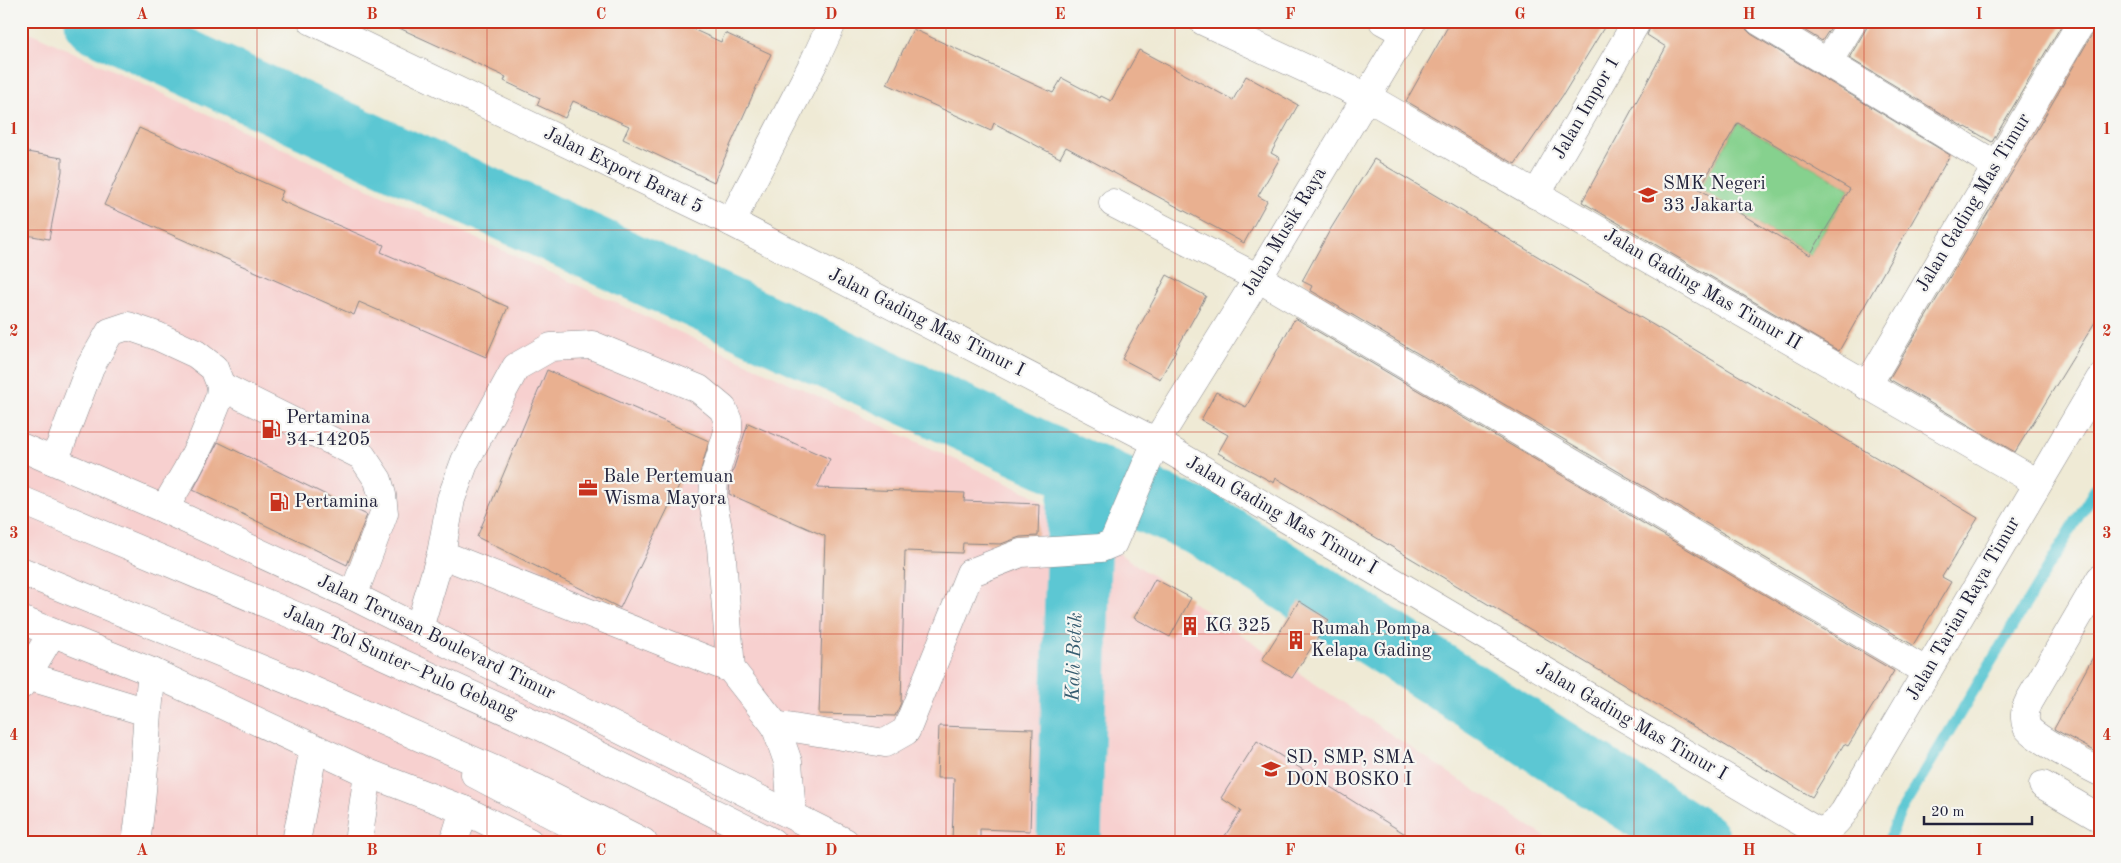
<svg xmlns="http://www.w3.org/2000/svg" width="2121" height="863" viewBox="0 0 2121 863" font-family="'Old Standard TT',serif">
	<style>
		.built { fill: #f7d0cf }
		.green { fill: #86d18e; stroke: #547a64 }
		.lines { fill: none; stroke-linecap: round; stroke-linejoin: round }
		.stream { stroke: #5bc7d3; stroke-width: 11 }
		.river { stroke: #5bc7d3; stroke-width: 65 }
		.building { fill: #e9b090; fill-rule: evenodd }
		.minor-casing { stroke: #888688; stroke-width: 29 }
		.major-casing { stroke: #888688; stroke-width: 29 }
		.highway-casing { stroke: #888688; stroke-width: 29 }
		.minor { stroke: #fff; stroke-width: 28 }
		.major { stroke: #fff; stroke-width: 28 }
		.highway { stroke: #fff; stroke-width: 28 }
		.grid { fill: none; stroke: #c8321e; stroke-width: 1; stroke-opacity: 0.55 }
		.labels { text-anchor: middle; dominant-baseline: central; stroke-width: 4.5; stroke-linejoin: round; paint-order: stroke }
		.street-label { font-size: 19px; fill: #22223b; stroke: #f6f6f2 }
		.poi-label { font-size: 19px; fill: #22223b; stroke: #f6f6f2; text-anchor: start }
		.water-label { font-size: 20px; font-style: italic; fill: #365c70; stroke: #f6f6f2 }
		.neatline { fill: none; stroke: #c8321e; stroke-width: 2 }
		.grid-label { font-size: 16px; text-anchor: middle; font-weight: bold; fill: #c8321e }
	</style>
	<rect width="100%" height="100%" fill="#f6f6f2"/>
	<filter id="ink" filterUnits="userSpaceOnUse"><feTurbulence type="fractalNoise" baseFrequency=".02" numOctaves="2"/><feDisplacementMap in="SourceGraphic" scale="10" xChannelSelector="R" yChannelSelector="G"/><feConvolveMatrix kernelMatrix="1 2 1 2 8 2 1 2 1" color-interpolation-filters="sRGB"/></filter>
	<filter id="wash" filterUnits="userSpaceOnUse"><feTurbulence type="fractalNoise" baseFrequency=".0096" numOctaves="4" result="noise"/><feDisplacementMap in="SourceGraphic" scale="20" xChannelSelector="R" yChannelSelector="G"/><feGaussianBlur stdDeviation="1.12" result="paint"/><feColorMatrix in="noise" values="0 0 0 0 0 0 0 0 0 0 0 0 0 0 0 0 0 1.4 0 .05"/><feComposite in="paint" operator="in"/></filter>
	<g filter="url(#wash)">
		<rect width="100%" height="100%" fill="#efead5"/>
		<path class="built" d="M21,28l1007,465 525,349h-1532z"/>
		<path class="green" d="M1738,123l112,66 -40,66 -111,-66z"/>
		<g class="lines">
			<path class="stream" d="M1888,842l12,-29 200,-332"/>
			<g class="river">
				<path d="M97,21l984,451 124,53 493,317"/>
				<path d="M1069,842l12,-370"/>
			</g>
		</g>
		<g id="blocks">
			<g class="building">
				<path d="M384,21h291l46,21 4,-9 46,21 -57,128 -91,-43 6,-13 -56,-25 -8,17 -28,-13 3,-7 -36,-17 2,-4z"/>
				<path d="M1451,21h157l-45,74 -48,69 -109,-63z"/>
				<path d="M1653,21h90l3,8 5,5 199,121 -111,196 -257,-149 84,-155 -19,-12zM1738,123l112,66 -40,66 -111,-66z"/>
				<path d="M1789,21h46l-13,20z"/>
				<path d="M1869,21h195l-72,121 -26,-15 -1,1 -116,-70 17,-29z"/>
				<path d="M2098,21h2v293l-85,138 -126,-73 131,-220 75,-130z"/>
				<path d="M913,29l140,64 9,-15 38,20 1,-2 10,5 28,-51 94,50 13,-24 52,29 -27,48 9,5 -22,38 9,5 -23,42 -178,-96 -6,11 -66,-35 -3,8 -104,-47z"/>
				<path d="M139,128l144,63 -4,9 105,45 -3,7 127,55 -22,50 -127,-55 -5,13 -250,-110z"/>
				<path d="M21,151l41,7v13l-13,68 -28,-5z"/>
				<path d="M1374,159l604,359 -36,59 9,5 -38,63 -603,-355 2,-4 -10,-5 28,-51z"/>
				<path d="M1167,275l39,21 -46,83 -38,-20z"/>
				<path d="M1295,318l599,353 -46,75 -4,-2 -32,53 -536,-319 -2,5 -56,-30 10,-18 -27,-15 15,-28 30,15z"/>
				<path d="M547,370l162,71 -11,40 -14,-6 -64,133 -143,-71z"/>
				<path d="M748,423l82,36 -13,29 148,5 -1,8 75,3 -1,32 -18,1 -19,7 -38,-1 -1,10 -57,-2 -4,152 -6,13 -76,-2 6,-178 -96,-42 1,-14z"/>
				<path d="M218,442l149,73 -20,50 -154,-75z"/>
				<path d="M1155,579l36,19 -21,39 -36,-19z"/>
				<path d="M1299,601l30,19 -37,58 -30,-18z"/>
				<path d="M2100,644v110l-46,-25z"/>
				<path d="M939,726l94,3 -3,102 -50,-2v13h-28l2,-64h-17z"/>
				<path d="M1257,741l161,101h-197l20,-31 -20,-13z"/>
			</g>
		</g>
	</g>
	<g filter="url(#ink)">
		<use href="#blocks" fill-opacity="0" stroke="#888688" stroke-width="1"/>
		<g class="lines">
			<g class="minor-casing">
				<g id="minor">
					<path d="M312,21l419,201 425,220 659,388c13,3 22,-9 29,-18l256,-433"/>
					<path d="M1203,21l164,76 671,386"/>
					<path d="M1383,21l22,12"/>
					<path d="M1759,21l238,145"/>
					<path d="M1828,62l25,-41"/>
					<path d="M1536,195l101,-174"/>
					<path d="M1113,203l145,75 669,394"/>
					<path d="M731,222l83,-160 19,-41"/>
					<path d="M221,386l141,70 16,24 4,15 2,18 -31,83"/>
					<path d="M1867,386l215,-365"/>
					<path d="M21,447l143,62 189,87 492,246"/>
					<path d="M52,460l8,-14 30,-79 20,-35 18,-6 29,10 39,18 18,14 7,18 -1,10 -17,42 -16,32 -23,39"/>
					<path d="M2100,579l-71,122c-4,8 -6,17 -2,26 6,11 59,38 73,45"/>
					<path d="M21,620l131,52 216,101 96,37 65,32"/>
					<path d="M419,628l22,-74"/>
					<path d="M731,669l-10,-123 -8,-44 1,-25 14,-45v-11l-5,-12 -24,-20 -107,-44 -41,2 -35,20 -51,94 -14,38 -10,55 290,115 44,56 13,37 4,52"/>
					<path d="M21,674l126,38"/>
					<path d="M21,685l31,-52"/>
					<path d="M775,725l110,18 21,-12 64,-158 51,-20 80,-5 12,-5 43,-101 102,-164 154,-257"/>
					<path d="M2043,785l57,33"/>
					<path d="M136,842c9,-57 9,-114 16,-170"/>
					<path d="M296,842l15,-79 6,-14"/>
					<path d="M358,842l10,-69"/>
					<path d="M454,842l10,-32"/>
				</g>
			</g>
			<g class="major-casing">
				<path id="major" d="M475,774l129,68"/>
			</g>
			<g class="highway-casing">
				<g id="highway">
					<path d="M21,500l294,124 227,103 230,115"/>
					<path d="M21,571l284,116 231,101 107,54"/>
				</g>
			</g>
			<use href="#minor" class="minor"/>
			<use href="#major" class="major"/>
			<use href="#highway" class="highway"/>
		</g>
	</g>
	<path class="grid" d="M257,21v821M487,21v821M716,21v821M946,21v821M1175,21v821M1405,21v821M1634,21v821M1864,21v821M21,230h2079M21,432h2079M21,634h2079"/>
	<defs>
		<g id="school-bare" transform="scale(1.5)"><path d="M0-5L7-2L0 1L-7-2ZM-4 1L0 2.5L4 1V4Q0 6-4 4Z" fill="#c8321e" stroke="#f6f6f2" stroke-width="2.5" paint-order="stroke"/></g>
		<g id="fuel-bare" transform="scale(1.5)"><path d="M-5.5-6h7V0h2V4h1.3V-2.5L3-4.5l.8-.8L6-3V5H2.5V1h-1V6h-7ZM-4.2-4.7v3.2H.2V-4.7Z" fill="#c8321e" stroke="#f6f6f2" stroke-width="2.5" paint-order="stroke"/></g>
		<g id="office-bare" transform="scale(1.5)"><path d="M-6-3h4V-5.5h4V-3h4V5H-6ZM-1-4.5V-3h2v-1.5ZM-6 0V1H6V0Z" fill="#c8321e" stroke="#f6f6f2" stroke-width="2.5" paint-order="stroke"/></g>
		<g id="building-bare" transform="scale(1.5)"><path d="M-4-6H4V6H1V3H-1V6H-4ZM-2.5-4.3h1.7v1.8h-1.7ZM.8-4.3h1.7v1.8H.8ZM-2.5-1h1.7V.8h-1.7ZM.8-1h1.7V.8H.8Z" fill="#c8321e" stroke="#f6f6f2" stroke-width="2.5" paint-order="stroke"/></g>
	</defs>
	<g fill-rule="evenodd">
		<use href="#school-bare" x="1648" y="195"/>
		<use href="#fuel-bare" x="271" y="429"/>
		<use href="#office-bare" x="588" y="488"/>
		<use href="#fuel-bare" x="279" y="502"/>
		<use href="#building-bare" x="1190" y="626"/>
		<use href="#building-bare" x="1296" y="640"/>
		<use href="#school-bare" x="1271" y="769"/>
	</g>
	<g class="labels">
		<g class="street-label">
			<text transform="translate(1587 108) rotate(-60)">Jalan Impor 1</text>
			<text transform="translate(623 171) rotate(26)">Jalan Export Barat 5</text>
			<text transform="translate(1974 203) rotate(-59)">Jalan Gading Mas Timur</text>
			<text transform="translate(1285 232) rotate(-59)">Jalan Musik Raya</text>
			<text transform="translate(1702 290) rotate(30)">Jalan Gading Mas Timur II</text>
			<text transform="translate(926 323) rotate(27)">Jalan Gading Mas Timur I</text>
			<text transform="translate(1281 516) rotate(30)">Jalan Gading Mas Timur I</text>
			<text transform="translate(1964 609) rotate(-60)">Jalan Tarian Raya Timur</text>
			<text transform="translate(436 638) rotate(26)">Jalan Terusan Boulevard Timur</text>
			<text transform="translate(400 663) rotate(24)">Jalan Tol Sunter–Pulo Gebang</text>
			<text transform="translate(1631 722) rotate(30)">Jalan Gading Mas Timur I</text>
		</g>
		<g class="poi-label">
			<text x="1663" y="184">SMK Negeri<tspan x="1663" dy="22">33 Jakarta</tspan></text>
			<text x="286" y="418">Pertamina<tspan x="286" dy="22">34-14205</tspan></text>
			<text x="603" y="477">Bale Pertemuan<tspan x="603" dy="22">Wisma Mayora</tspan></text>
			<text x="294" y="502">Pertamina</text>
			<text x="1205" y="626">KG 325</text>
			<text x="1311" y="629">Rumah Pompa<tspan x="1311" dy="22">Kelapa Gading</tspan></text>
			<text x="1286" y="758">SD, SMP, SMA<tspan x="1286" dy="22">DON BOSKO I</tspan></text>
		</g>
		<g class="water-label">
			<text transform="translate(1075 657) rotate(-88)">Kali Betik</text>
		</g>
	</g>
	<rect width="2121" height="863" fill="none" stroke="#f6f6f2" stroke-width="55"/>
	<path d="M1924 816v8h108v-8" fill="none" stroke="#22223b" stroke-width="2.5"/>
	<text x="1931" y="816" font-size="15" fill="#22223b" stroke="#f6f6f2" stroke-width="4" paint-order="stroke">20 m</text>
	<rect x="28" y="28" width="2066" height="808" class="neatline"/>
	<g class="grid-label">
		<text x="142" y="19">A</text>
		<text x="372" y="19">B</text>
		<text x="601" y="19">C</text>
		<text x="831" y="19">D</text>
		<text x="1060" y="19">E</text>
		<text x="1290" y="19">F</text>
		<text x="1520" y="19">G</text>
		<text x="1749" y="19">H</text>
		<text x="1979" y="19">I</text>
		<text x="14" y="134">1</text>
		<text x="2107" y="134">1</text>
		<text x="14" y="336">2</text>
		<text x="2107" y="336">2</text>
		<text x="14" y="538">3</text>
		<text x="2107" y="538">3</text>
		<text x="14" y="740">4</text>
		<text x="2107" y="740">4</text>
		<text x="142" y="855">A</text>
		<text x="372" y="855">B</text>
		<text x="601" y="855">C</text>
		<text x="831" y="855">D</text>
		<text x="1060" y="855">E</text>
		<text x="1290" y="855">F</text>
		<text x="1520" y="855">G</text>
		<text x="1749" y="855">H</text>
		<text x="1979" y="855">I</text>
	</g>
</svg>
